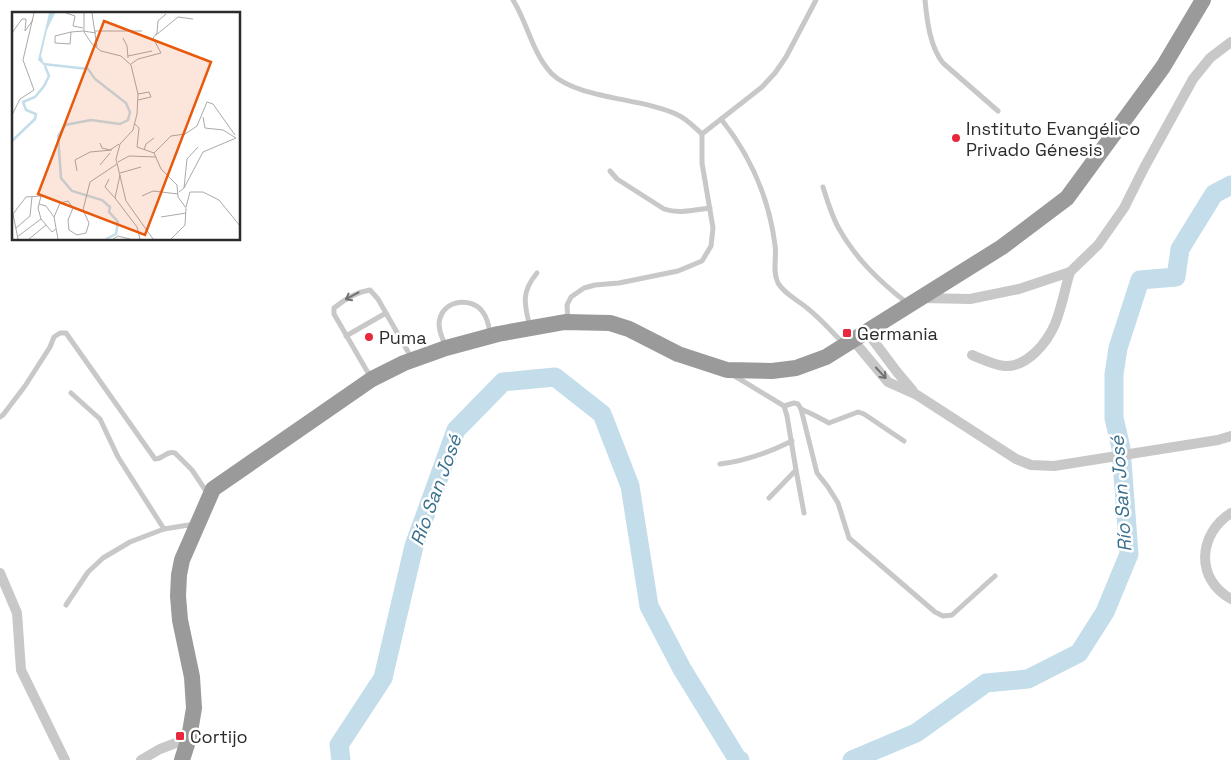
<svg xmlns="http://www.w3.org/2000/svg" width="1231" height="760" viewBox="0 0 1231 760" font-family="'Space Grotesk',sans-serif">
	<style>
		.lines { fill: none; stroke-linecap: round; stroke-linejoin: round }
		.river { stroke: #c3ddeb; stroke-width: 19 }
		.service { stroke: #c8c8c8; stroke-width: 5 }
		.minor { stroke: #c8c8c8; stroke-width: 10 }
		.trunk { stroke: #9a9a9a; stroke-width: 16 }
		.oneway { stroke: #727272 }
		.poi-dot { fill: #e7283d; stroke: #fff; stroke-width: 2 }
		.labels { text-anchor: middle; dominant-baseline: central; stroke-width: 5; stroke-linejoin: round; paint-order: stroke }
		.poi-label { font-size: 18px; fill: #2b2b2b; stroke: #fff; text-anchor: start }
		.water-label { font-size: 19px; font-style: italic; fill: #39708e; stroke: #fff }
		.inset-river { fill: none; stroke: #c3ddeb; stroke-width: 2.5 }
		.inset-road { fill: none; stroke: #aaa; stroke-width: 1 }
		.view { fill: #e8590c; fill-opacity: 0.15; stroke: #e8590c; stroke-width: 2.5 }
		.inset-edge { fill: none; stroke: #2b2b2b; stroke-width: 2.5 }
	</style>
	<rect width="100%" height="100%" fill="#fff"/>
	<g class="lines">
		<g class="river">
			<path d="M341,760l-2,-15 44,-67 31,-132 42,-116 47,-48 52,-5 47,37 28,72 19,120 33,63 56,91h2"/>
			<path d="M852,760l64,-27 70,-50 42,-4 51,-26 26,-41 24,-58 -8,-106 -7,-30v-44l4,-26 22,-68 36,-3 4,-28 34,-55 17,-9"/>
		</g>
		<g class="service">
			<path d="M513,0c15,24 19,53 39,74 26,25 92,24 126,41 9,4 17,13 24,19"/>
			<path d="M925,0c2,21 5,47 18,63l55,48"/>
			<path d="M721,119c29,36 48,80 54,126 2,12 -3,26 3,38 6,11 20,17 29,25 13,10 24,23 36,35"/>
			<path d="M610,171l7,8 47,30c15,5 30,1 46,-1"/>
			<path d="M823,187c4,13 8,27 15,40 17,31 41,54 69,76"/>
			<path d="M568,321l-1,-16 4,-8 13,-9 11,-3 24,-2 59,-12 24,-10 9,-15 2,-18 -11,-65v-29l60,-47 13,-14 11,-16 30,-57"/>
			<path d="M530,327c-6,-23 -9,-35 7,-54"/>
			<path d="M346,336l40,-23"/>
			<path d="M445,345c-3,-8 -8,-18 -5,-27 5,-18 31,-21 42,-7 5,6 7,15 8,22"/>
			<path d="M733,375l51,31 3,10 9,54 -27,28"/>
			<path d="M371,378l-37,-64v-6c11,-9 22,-16 36,-18l8,9 33,58"/>
			<path d="M71,393l29,26 18,38 46,72"/>
			<path d="M784,406l10,-3 4,1 3,5 16,64 11,14 10,16 11,35 86,74 8,4 9,-1 43,-39"/>
			<path d="M801,409l13,6 15,8 29,-11 6,2 40,27"/>
			<path d="M0,417l3,-2 22,-29 25,-39 4,-10 6,-4h6l89,126c8,0 12,-9 20,-6l17,17 16,24"/>
			<path d="M720,464c26,-3 48,-11 72,-23"/>
			<path d="M796,470l8,43"/>
			<path d="M66,605l22,-33 15,-14 27,-16 34,-13 31,-5"/>
		</g>
		<g class="minor">
			<path d="M921,298l49,1 49,-10 51,-17 28,-27 26,-37 20,-40 49,-89 17,-21 21,-16"/>
			<path d="M867,332l30,40 16,19"/>
			<path d="M853,340l35,42 29,13 99,64 15,6 23,1 164,-26 13,-4"/>
			<path d="M972,355c10,4 21,10 33,11 22,1 42,-23 50,-42 7,-17 10,-36 15,-52"/>
			<path d="M1231,513c-33,21 -36,66 0,86"/>
			<path d="M0,573l17,40 4,57 44,90"/>
			<path d="M141,760l19,-11 29,-11"/>
		</g>
		<path class="trunk" d="M182,760l7,-22 5,-30 -2,-31 -12,-57 -2,-24 1,-21 3,-15 31,-71 159,-110 32,-16 42,-15 52,-14 67,-12 45,1 19,6 49,25 49,16 45,1 24,-3 30,-11 176,-110 65,-49 96,-131 40,-67"/>
	</g>
	<defs><path id="oneway-shaft" d="M-6 0H5M1.5-3L5.5 0L1.5 3" fill="none" stroke-width="1.6" stroke-linecap="round" stroke-linejoin="round" transform="scale(1.25)"/></defs>
	<g class="oneway">
		<use href="#oneway-shaft" transform="translate(352 296) rotate(152)"/>
		<use href="#oneway-shaft" transform="translate(881 373) rotate(47)"/>
	</g>
	<g class="poi-dot">
		<circle cx="956" cy="138" r="5"/>
		<rect x="842" y="328" width="10" height="10" rx="2.5"/>
		<circle cx="369" cy="337" r="5"/>
		<rect x="175" y="731" width="10" height="10" rx="2.5"/>
	</g>
	<g class="labels">
		<g class="poi-label">
			<text x="966" y="128">Instituto Evangélico<tspan x="966" dy="21">Privado Génesis</tspan></text>
			<text x="857" y="333">Germania</text>
			<text x="379" y="337">Puma</text>
			<text x="190" y="736">Cortijo</text>
		</g>
		<g class="water-label">
			<text transform="translate(436 490) rotate(-70)">Río San José</text>
			<text transform="translate(1121 494) rotate(-94)">Río San José</text>
		</g>
	</g>
	<g transform="translate(12 12)">
		<rect width="228" height="228" fill="#fff"/>
		<path d="M37,1h6l-8,17 -6,26 4,10 -7,-6z" fill="#c3ddeb"/>
		<path class="inset-river" d="M31,52l45,5 7,10 31,24 4,9 -2,8 -8,4 -29,-4 -26,5 -7,11 3,42 11,13 30,9 8,7 -1,5 9,10 -2,12 -10,5M0,129l23,-22 1,-5 -10,-4 -3,-8 12,-5 9,-11 5,-10 -4,-10"/>
		<path class="inset-road" d="M54,1l9,3 -2,10 10,2M72,1v19l8,12 9,7 20,5 10,9 7,29 -1,20 -4,16 -13,14 -4,15 10,42 27,38M80,1l5,34M83,19h47M59,20l-1,12 -15,-1v-7l16,-4 12,-1 13,2M0,21l10,-14h4l-1,12 8,-11M144,23l22,-18 15,2M111,26l4,8 1,12M116,44l24,-5M119,52l7,-5 23,-6 -8,-15 4,-5 1,-12 8,-7M126,82l11,-2 2,5 -13,3M0,103l8,-16 14,-9 -11,-30 11,-47M123,112l4,4 -2,19 17,6 7,16 16,16 1,12 8,11 -1,17 -14,14M88,131l2,5 8,2 9,-6M132,138l2,-6 8,-6M142,141l17,-17 14,-2 12,-8 10,-24 6,2 22,31M106,150l11,-6 27,1M88,153l10,-12M65,159l-2,-11 15,-8 22,-2M108,161l21,-6M108,163l-5,23 22,29 3,12M97,167l-4,8 10,11M172,176l19,-36 33,-14 -13,-8 -18,-2 -2,-11M167,180l5,-4 3,-29 11,-12M130,184l11,-5 25,3M27,192l7,2 8,11 4,22M174,195l4,-15h13l16,8 21,26M42,205l6,-14 8,-2 5,7 -5,12 1,10 8,5 9,-2 3,-10 -6,-13 7,-28 27,-18M149,205l25,-4M4,216l14,-12 2,-19M5,225l24,-18M6,227l-5,-25 13,-17 15,-1 -3,12 3,11 11,13 4,-3M17,227l17,-14M101,227l5,-3 12,3"/>
		<path class="view" d="M92,9l107,41 -66,173 -107,-41z"/>
		<rect width="228" height="228" class="inset-edge"/>
	</g>
</svg>
